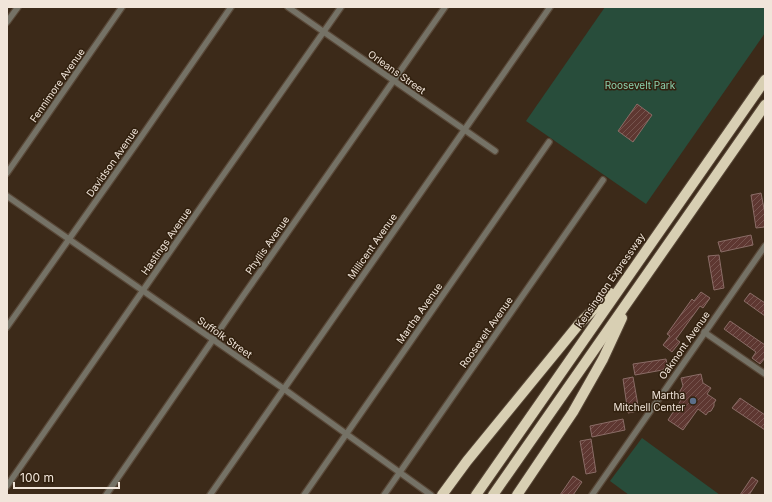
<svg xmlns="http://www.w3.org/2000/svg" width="772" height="502" viewBox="0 0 772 502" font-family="Inter,sans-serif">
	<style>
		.park { fill: #284d3b }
		.building { fill: url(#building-hatch); stroke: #8a6c66 }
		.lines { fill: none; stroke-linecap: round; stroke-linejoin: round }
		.minor-casing { stroke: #594838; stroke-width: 8 }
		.motorway-casing { stroke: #594838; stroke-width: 12 }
		.minor { stroke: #757266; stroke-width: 5.5 }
		.motorway { stroke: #d8cfb3; stroke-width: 10 }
		.service-dot { fill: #5c6f8a; stroke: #32210f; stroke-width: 1.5 }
		.labels { text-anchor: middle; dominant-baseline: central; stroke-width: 3; stroke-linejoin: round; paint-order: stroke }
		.street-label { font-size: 10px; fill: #f1e5da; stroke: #32210f }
		.park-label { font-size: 10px; fill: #8cd2ae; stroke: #32210f }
		.poi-label { font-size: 10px; fill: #f1e5da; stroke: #32210f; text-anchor: end }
	</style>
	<defs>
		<pattern id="building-hatch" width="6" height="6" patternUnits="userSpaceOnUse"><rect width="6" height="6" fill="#5e3731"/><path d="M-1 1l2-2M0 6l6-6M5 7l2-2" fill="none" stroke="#76544e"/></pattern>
	</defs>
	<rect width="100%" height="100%" fill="#3c2a19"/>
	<g class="park">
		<path d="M605,7h160v26l-119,171 -120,-83z"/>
		<path d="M642,438l78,57h-91l-19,-14z"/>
	</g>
	<g class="building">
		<path d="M637,104l15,11 -19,27 -15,-11z"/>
		<path d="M761,193l4,21v13l-9,1 -5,-33z"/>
		<path d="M751,235l2,10 -32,7 -3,-10z"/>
		<path d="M719,255l5,33 -10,2 -6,-34z"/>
		<path d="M701,292l9,6 -7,10 -3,-2 -24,33 4,3 -8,10 -9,-7 7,-9 -3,-2 25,-35 2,2z"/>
		<path d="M750,293l15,10v13l-21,-15z"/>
		<path d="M730,321l35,24v13l-5,6 -8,-6 4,-6 -32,-23z"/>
		<path d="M666,359l2,10 -33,6 -2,-11z"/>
		<path d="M701,374l2,9 8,5 -4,6 9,6 -2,3v3l-3,5 -3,1 -2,3 -8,-6 -15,21 -15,-10 13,-20 -1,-9 3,-5 -2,-8z"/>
		<path d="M633,377l6,34 -11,2 -5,-34z"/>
		<path d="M740,398l25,17v15l-33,-22z"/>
		<path d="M623,419l2,11 -33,7 -2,-11z"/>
		<path d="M591,439l5,33 -10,2 -6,-33z"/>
		<path d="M573,476l9,6 -9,13h-13z"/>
		<path d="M752,477l6,4 -9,14h-9z"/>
	</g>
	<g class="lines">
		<g class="minor-casing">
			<g id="minor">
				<path d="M288,7l207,144"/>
				<path d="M7,22l11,-15"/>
				<path d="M7,173l115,-166"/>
				<path d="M7,196l277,193 147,106"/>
				<path d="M7,327l132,-187 92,-133"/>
				<path d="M704,332l61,42"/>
				<path d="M7,486l205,-295 129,-184"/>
				<path d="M106,495l137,-199 202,-289"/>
				<path d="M210,495l340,-488"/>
				<path d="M304,495l245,-353"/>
				<path d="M384,495l219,-315"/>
				<path d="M592,495l173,-249"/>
			</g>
		</g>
		<g class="motorway-casing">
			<g id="motorway">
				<path d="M442,495l25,-34 112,-137 31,-31"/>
				<path d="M476,495l289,-415"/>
				<path d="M493,495l272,-390"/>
				<path d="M517,495l56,-83 30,-53 19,-41"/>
			</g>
		</g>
		<use href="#minor" class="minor"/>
		<use href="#motorway" class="motorway"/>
	</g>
	<circle class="service-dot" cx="693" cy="401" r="4"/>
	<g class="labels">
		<g class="street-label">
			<text transform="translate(397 72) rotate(35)">Orleans Street</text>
			<text transform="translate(57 85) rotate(-55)">Fennimore Avenue</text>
			<text transform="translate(112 162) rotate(-55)">Davidson Avenue</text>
			<text transform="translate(166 241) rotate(-55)">Hastings Avenue</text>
			<text transform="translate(267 245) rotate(-55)">Phyllis Avenue</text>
			<text transform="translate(372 246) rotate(-55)">Millicent Avenue</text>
			<text transform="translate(610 280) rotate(-55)">Kensington Expressway</text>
			<text transform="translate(419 313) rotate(-55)">Martha Avenue</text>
			<text transform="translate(486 332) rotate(-55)">Roosevelt Avenue</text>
			<text transform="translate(225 337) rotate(35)">Suffolk Street</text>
			<text transform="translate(684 345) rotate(-55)">Oakmont Avenue</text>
		</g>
		<g class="park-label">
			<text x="640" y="85">Roosevelt Park</text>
		</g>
		<g class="poi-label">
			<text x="685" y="395">Martha<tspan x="685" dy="12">Mitchell Center</tspan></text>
		</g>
	</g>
	<rect width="772" height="502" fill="none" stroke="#f1e5da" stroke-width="16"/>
	<path d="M14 482v6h105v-6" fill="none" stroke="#f1e5da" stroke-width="2"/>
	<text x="20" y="482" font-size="12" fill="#f1e5da" stroke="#32210f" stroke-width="3" paint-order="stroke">100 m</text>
</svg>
